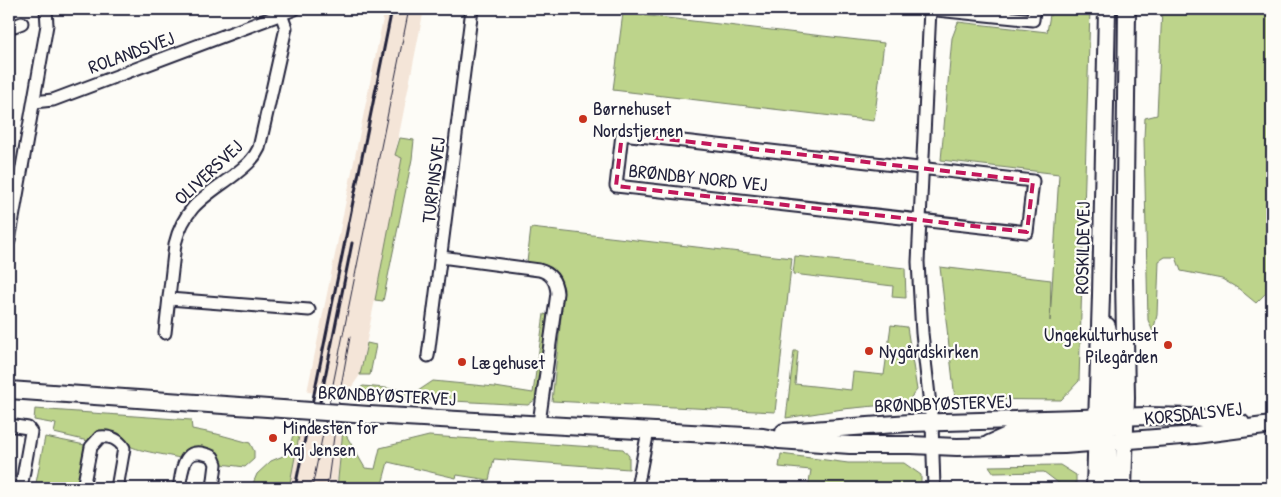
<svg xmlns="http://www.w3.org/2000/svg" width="1281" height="497" viewBox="0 0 1281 497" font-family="'Patrick Hand',sans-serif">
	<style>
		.built { fill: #f4e5d8 }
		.green { fill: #bdd48b; stroke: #707b63 }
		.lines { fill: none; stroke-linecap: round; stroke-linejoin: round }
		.street-casing { stroke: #22223b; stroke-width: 15 }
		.secondary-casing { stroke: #22223b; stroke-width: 20 }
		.street { stroke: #fdfcf7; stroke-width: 11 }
		.secondary { stroke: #fdfcf7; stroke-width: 16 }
		.tram { stroke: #22223b; stroke-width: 1 }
		.rail { stroke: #22223b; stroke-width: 3 }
		.secondary-bridge-casing { stroke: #22223b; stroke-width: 20; stroke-linecap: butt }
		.secondary-bridge { stroke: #fdfcf7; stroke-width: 16 }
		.marked { fill: none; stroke: #c2185b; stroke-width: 4; stroke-dasharray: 10 6; stroke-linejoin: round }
		.poi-dot { fill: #c8321e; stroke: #fdfcf7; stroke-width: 2 }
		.labels { text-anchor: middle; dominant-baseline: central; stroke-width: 4.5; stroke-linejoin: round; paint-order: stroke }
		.street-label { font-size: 19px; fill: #22223b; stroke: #fdfcf7 }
		.poi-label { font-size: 19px; fill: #22223b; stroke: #fdfcf7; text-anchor: start }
	</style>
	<rect width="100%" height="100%" fill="#fdfcf7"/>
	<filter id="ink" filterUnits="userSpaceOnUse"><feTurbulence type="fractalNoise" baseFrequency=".02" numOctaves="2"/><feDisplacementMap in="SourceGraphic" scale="10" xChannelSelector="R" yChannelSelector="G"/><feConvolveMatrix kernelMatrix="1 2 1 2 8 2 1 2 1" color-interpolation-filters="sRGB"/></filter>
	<g filter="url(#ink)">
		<g class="built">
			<path d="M385,9h39l-29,146 8,3 -43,217 -14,20 -39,-3z"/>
			<path d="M301,426l42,4 -7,58h-47z"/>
		</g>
		<g class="green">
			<path d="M1051,9h39l-11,372 -18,19 -106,-1 -15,-132 111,13 -1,41 9,-147 -118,-14 11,-122 6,-16 89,10z"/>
			<path d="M1162,9h67l43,7v271l-16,16 -17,-14 -17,-10 -41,-8 -5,-14h-11l-6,4 -2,54 -4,17 -5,-12 -4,-182 1,-20 12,-3z"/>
			<path d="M623,13l261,30 -10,78 -261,-31z"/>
			<path d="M400,138l14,2 -2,19 -29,142 -8,-1 27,-142 -7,-3z"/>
			<path d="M531,228l261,30 -17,154 -223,-11 12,-112c-7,-22 -15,-24 -37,-27z"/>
			<path d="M795,256l110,12 1,30 -14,-1 1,-11 -100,-12z"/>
			<path d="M544,314l3,1 -11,84 -8,6 -169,-9 1,-8 3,-2 55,5 15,-10 62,6 38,6z"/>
			<path d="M891,325l16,2 10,63 -11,13 -63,6 -57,9 8,-67h4l-3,33 56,6 2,-18 31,3z"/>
			<path d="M367,343l9,2 -6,30h-10z"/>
			<path d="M35,409l156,11 1,9 25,5 33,9 4,8v8l-9,8 -24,-3c-9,-20 -27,-19 -42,-6 -11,-3 -41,-7 -49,-12 -4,-2 -7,-8 -11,-11 -9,-5 -27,-5 -31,6l-34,-8 2,-9 -22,-4z"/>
			<path d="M301,426l-12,62h-38l6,-14 14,-13 12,-5 7,-10 5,-19z"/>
			<path d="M343,430l22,38 10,1 5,-21 49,-12 194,13 6,7v13l-135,-10 -5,21 -32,-5 -1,3 -68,-16 -7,26h-44z"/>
			<path d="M45,437l40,8 -8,43h-42z"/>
			<path d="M781,454l67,9h56l17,12v13h-113l3,-18 -32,-3z"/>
			<path d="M1060,465l16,10v13h-11l-21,-16 -50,1 -5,-7z"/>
		</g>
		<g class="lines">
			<g class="street-casing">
				<g id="street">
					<path d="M927,9l106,11 1,-11"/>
					<path d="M930,9l-12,253 4,71 10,90 2,65"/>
					<path d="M9,28l13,-5"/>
					<path d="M34,102l19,-2 242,-91"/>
					<path d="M622,134l411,47 -6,51 -411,-46z"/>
					<path d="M9,241l38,-216 -1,-16"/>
					<path d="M441,257l98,13c12,3 17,11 18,23l-18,130"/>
					<path d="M169,299l140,11"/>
					<path d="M165,333l10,-89c9,-37 29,-47 58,-68 11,-9 20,-15 26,-28l27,-120 -5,-14"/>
					<path d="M428,356l44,-347"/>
					<path d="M9,425l19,3 3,4 -10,56"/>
					<path d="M83,488l8,-41 9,-10c11,-1 18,2 24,11l-7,40"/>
					<path d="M179,488c4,-21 4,-45 34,-31l3,7 -3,24"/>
					<path d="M637,488l11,-57"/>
				</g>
			</g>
			<g class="secondary-casing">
				<g id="secondary">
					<path d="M1107,326l5,25v75"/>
					<path d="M9,390l273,19"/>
					<path d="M369,415l394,22 16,3 71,5h61l46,2 107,-2 131,-10 77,-10"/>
					<path d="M784,432l126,-9 237,-7 47,1 47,6"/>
					<path d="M1105,433l3,17 1,38"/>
					<path d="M989,444l20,-9 78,-3 20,-3"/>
					<path d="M1095,488l6,-193 6,-286"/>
					<path d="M1123,488l3,-90 -2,-121 3,-268"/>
				</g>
			</g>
			<use href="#street" class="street"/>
			<use href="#secondary" class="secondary"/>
			<g class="tram">
				<path d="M312,488l97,-479"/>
				<path d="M327,488l13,-96 10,-55"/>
			</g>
			<g class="rail">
				<path d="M319,407l33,-164"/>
				<path d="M295,488l97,-479"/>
			</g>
			<g class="secondary-bridge-casing">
				<path id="secondary-bridge" d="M282,409l87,6"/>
			</g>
			<use href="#secondary-bridge" class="secondary-bridge"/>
		</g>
	</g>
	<path class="marked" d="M622,134l411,47 -6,51 -411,-46z"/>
	<g class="poi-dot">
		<circle cx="583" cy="119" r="5"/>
		<circle cx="1168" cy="345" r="5"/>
		<circle cx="869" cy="351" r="5"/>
		<circle cx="462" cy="362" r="5"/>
		<circle cx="273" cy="438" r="5"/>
	</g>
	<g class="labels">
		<g class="street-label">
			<text transform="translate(131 52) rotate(-20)">ROLANDSVEJ</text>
			<text transform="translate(208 172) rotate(-43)">OLIVERSVEJ</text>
			<text transform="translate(698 177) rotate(6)">BRØNDBY NORD VEJ</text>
			<text transform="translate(433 180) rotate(-83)">TURPINSVEJ</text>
			<text transform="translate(1082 248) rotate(-89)">ROSKILDEVEJ</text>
			<text transform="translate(387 395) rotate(3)">BRØNDBYØSTERVEJ</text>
			<text transform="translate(943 403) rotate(-2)">BRØNDBYØSTERVEJ</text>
			<text transform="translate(1193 413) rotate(-6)">KORSDALSVEJ</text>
		</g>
		<g class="poi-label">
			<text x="593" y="108">Børnehuset<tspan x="593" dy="22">Nordstjernen</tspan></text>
			<text x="1158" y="334" text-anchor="end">Ungekulturhuset<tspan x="1158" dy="22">Pilegården</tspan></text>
			<text x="879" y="351">Nygårdskirken</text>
			<text x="472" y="362">Lægehuset</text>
			<text x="283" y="427">Mindesten for<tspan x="283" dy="22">Kaj Jensen</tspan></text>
		</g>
	</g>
	<rect width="1281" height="497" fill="none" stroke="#fdfcf7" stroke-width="30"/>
	<rect x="15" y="15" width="1251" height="467" fill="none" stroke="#22223b" stroke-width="2" filter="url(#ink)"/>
</svg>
